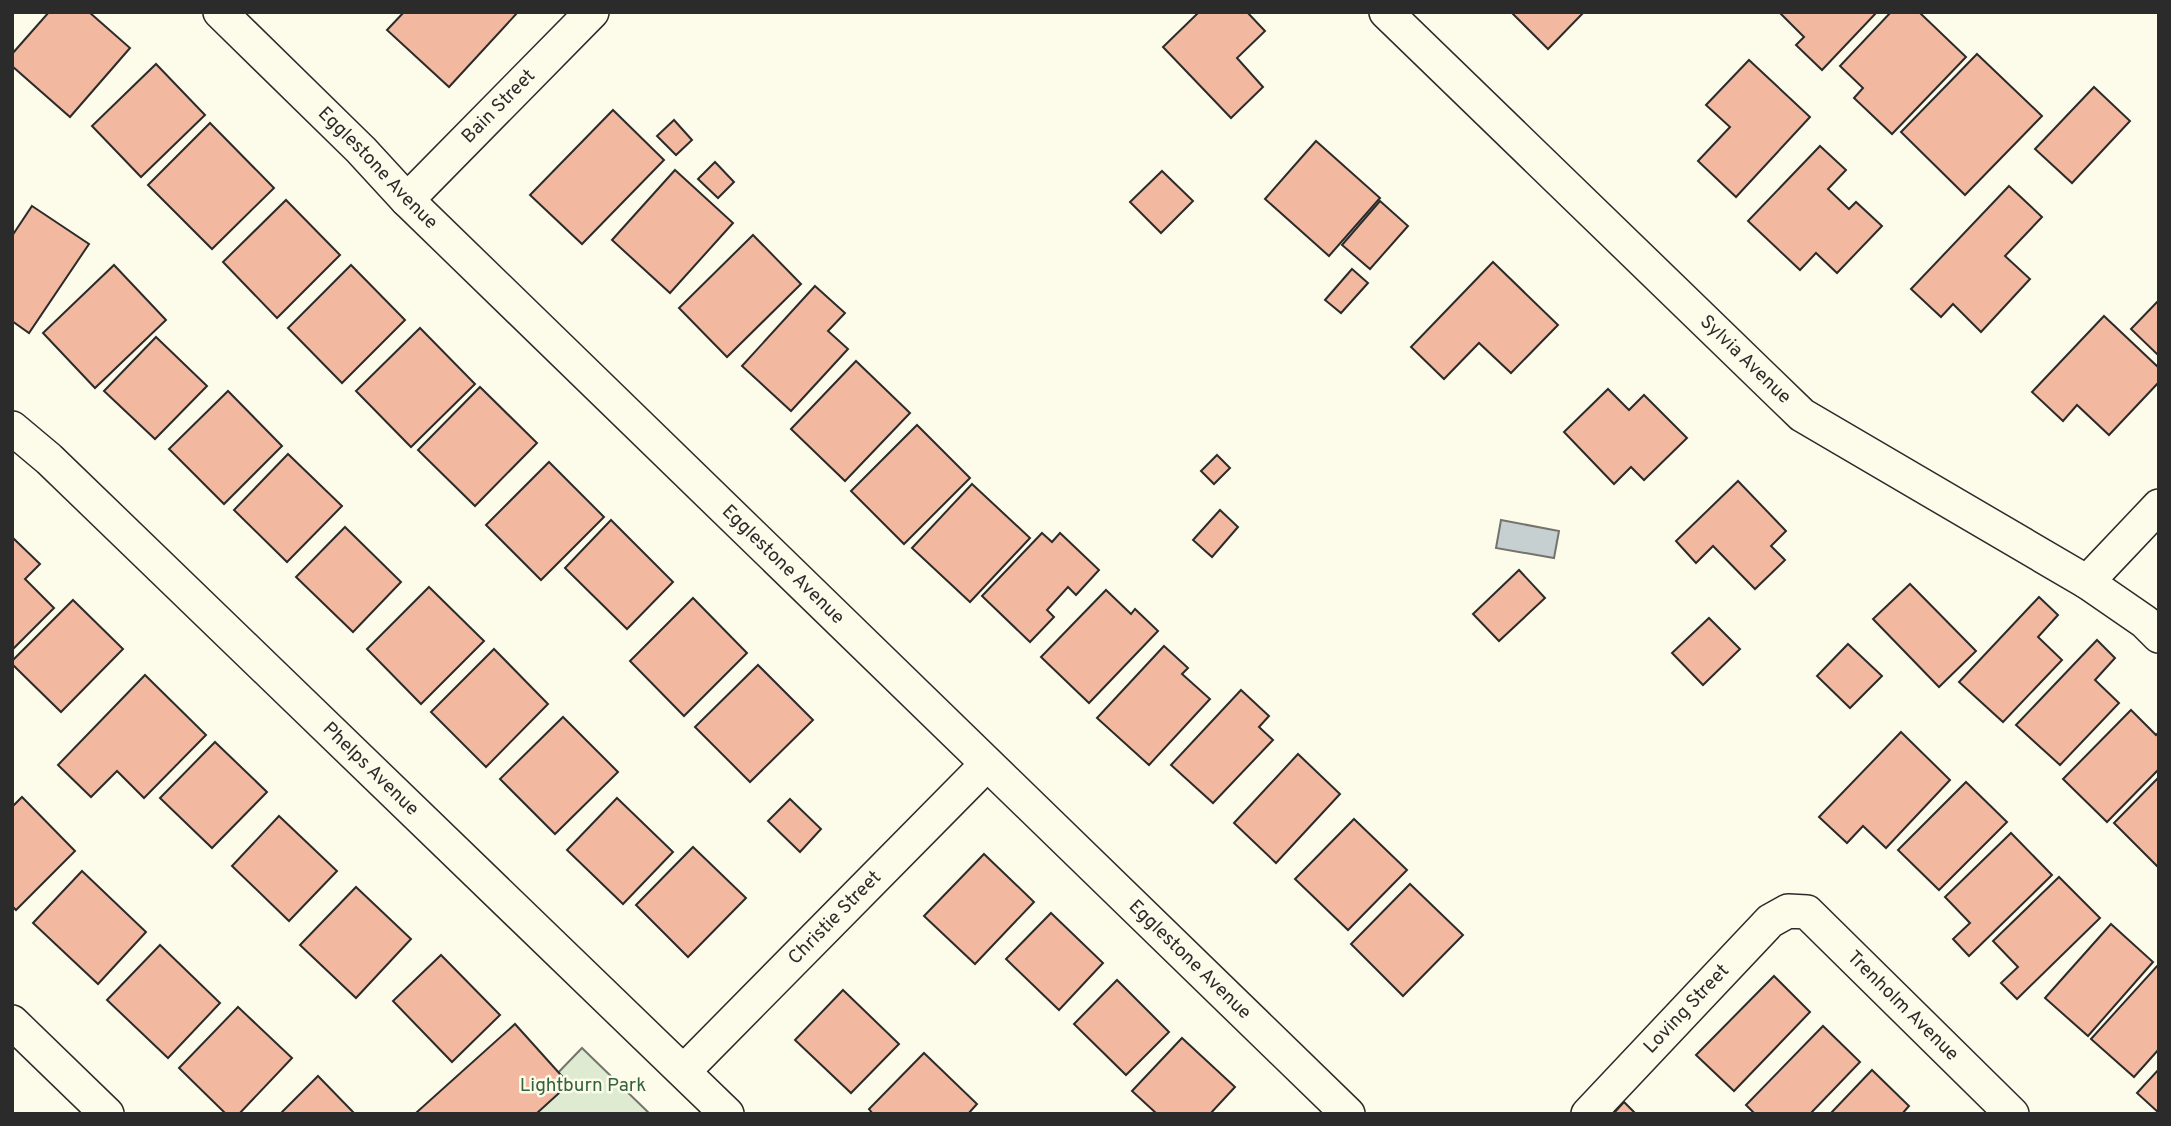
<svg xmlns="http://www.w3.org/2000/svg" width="2171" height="1126" viewBox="0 0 2171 1126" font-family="Overpass,sans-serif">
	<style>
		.green { fill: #deebd1; stroke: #74746e; stroke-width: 2 }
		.water { fill: #c7d0d0; stroke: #74746e; stroke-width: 2 }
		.building { fill: #f2b8a0; stroke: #2b2b2b; stroke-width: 2 }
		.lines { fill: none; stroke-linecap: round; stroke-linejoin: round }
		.street-casing { stroke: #2b2b2b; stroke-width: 36 }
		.street { stroke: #fdfbea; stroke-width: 33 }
		.labels { text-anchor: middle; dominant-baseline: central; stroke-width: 5; stroke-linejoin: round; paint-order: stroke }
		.street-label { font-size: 19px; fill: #2b2b2b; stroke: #fdfbea }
		.park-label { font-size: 19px; fill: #34623c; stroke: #fdfbea }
	</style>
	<rect width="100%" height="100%" fill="#fdfbea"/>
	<path class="green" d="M582,1048l68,66h-132z"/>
	<path class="water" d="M1501,520l58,11 -5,27 -58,-10z"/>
	<g class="building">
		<path d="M49,12h40l41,36 -60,69 -58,-51v-12z"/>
		<path d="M404,12h114l-69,75 -62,-57z"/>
		<path d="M1199,12h48l18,19 -28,27 26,29 -32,31 -68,-71z"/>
		<path d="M1511,12h73l-36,37z"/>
		<path d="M1779,12h98l-55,58 -26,-25 8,-8z"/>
		<path d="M1891,12h28l47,45 -74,77 -38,-36 9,-10 -23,-22z"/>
		<path d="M1977,54l65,62 -77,79 -64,-63z"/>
		<path d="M1749,60l61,57 -74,80 -38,-36 32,-34 -24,-22z"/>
		<path d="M156,64l49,51 -64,62 -49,-51z"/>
		<path d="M2094,87l36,34 -58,62 -37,-34z"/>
		<path d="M613,110l51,50 -82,84 -52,-49z"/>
		<path d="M674,120l18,20 -16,15 -19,-19z"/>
		<path d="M210,123l64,65 -62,61 -64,-64z"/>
		<path d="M1316,141l64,57 -51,58 -64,-57z"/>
		<path d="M1820,146l26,24 -18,19 21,20 7,-7 26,24 -45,47 -21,-20 -16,17 -52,-49z"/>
		<path d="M715,162l19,20 -16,16 -20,-19z"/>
		<path d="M675,170l58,53 -63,70 -58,-53z"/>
		<path d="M1162,171l31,30 -32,32 -31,-31z"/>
		<path d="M2009,186l33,31 -37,39 25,23 -49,53 -28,-28 -12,13 -30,-28z"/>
		<path d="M286,200l54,55 -63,63 -54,-56z"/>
		<path d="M1380,201l28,25 -38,43 -28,-24z"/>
		<path d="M32,206l57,38 -60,89 -17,-12v-85z"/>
		<path d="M753,235l48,49 -74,73 -48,-49z"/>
		<path d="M1493,262l65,63 -47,48 -32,-30 -35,36 -33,-32z"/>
		<path d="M114,265l52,55 -71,68 -52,-55z"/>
		<path d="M351,265l54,55 -63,63 -54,-55z"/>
		<path d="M1352,269l16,14 -27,30 -16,-13z"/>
		<path d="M815,286l30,27 -17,18 20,18 -57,62 -49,-45z"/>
		<path d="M2159,300v56l-28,-27z"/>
		<path d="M2104,316l55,52v14l-50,53 -32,-30 -14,16 -31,-29z"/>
		<path d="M420,328l55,56 -64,63 -55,-56z"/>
		<path d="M156,337l51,49 -52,53 -51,-48z"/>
		<path d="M856,361l54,52 -65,68 -54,-52z"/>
		<path d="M480,387l57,56 -62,63 -57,-56z"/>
		<path d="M1608,389l21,21 15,-15 43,43 -43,42 -13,-13 -17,17 -50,-52z"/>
		<path d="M228,391l54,55 -58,58 -55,-55z"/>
		<path d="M917,425l53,53 -66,66 -53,-53z"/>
		<path d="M288,454l54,52 -55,56 -53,-52z"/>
		<path d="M1217,455l13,13 -16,16 -13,-13z"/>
		<path d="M549,462l55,55 -63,63 -55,-55z"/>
		<path d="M1738,481l48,50 -15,15 14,14 -30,29 -42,-43 -17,17 -20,-22z"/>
		<path d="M972,484l58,54 -60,64 -58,-54z"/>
		<path d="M1220,510l18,17 -26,30 -19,-17z"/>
		<path d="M611,520l62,62 -46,47 -62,-61z"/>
		<path d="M345,527l56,55 -48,50 -57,-55z"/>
		<path d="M1042,533l10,9 8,-9 39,37 -23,25 -8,-8 -21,23 7,7 -24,25 -48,-46z"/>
		<path d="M12,537l28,27 -15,15 29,29 -42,42z"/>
		<path d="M1519,570l26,28 -46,43 -26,-27z"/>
		<path d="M1910,584l66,67 -37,36 -66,-68z"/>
		<path d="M429,587l55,54 -63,63 -54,-55z"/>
		<path d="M1106,590l25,24 4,-5 23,22 -69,72 -48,-46z"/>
		<path d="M2039,597l19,18 -20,22 24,23 -59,62 -44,-40z"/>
		<path d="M693,598l54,55 -63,63 -54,-55z"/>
		<path d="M73,600l50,49 -62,63 -49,-48v-3z"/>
		<path d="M1709,618l31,31 -37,36 -31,-32z"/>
		<path d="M2097,640l18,18 -20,22 24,23 -59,62 -44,-40z"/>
		<path d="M1848,644l34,32 -32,32 -33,-32z"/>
		<path d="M1164,646l24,22 -6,6 28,25 -61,66 -52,-47z"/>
		<path d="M494,649l54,55 -62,63 -55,-55z"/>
		<path d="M758,665l55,55 -63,62 -55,-55z"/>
		<path d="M145,675l61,60 -62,63 -27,-27 -26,26 -33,-32z"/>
		<path d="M1241,690l28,26 -10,11 14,13 -60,63 -42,-38z"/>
		<path d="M2131,710l25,25 3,-3v37l-52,53 -44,-43z"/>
		<path d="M563,717l55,55 -63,62 -55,-55z"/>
		<path d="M1901,732l49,48 -64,68 -23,-22 -16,17 -28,-26z"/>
		<path d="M215,742l52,50 -55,56 -52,-50z"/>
		<path d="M1298,754l42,40 -64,69 -42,-40z"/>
		<path d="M2159,777v87l-2,2 -43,-43z"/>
		<path d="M1966,782l41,40 -68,68 -41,-40z"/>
		<path d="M22,797l53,54 -59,59 -4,-4v-99z"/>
		<path d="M617,798l56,54 -50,52 -56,-54z"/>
		<path d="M790,799l31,30 -21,23 -32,-31z"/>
		<path d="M279,816l58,55 -48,50 -57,-55z"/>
		<path d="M1354,819l53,51 -59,60 -53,-51z"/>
		<path d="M2011,833l41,42 -83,81 -16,-17 17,-16 -25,-26z"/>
		<path d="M693,847l53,51 -58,59 -52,-52z"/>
		<path d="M984,854l50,48 -59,62 -51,-48z"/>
		<path d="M82,871l64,61 -48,52 -65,-61z"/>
		<path d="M2059,877l41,41 -83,81 -16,-16 17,-16 -25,-26z"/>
		<path d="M1410,884l53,51 -60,61 -52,-52z"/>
		<path d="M356,887l55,52 -55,59 -56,-53z"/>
		<path d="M1051,913l52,50 -44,47 -53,-51z"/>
		<path d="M2111,924l42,38 -65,74 -43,-38z"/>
		<path d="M160,945l60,58 -52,55 -61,-58z"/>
		<path d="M441,955l59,60 -48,47 -59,-61z"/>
		<path d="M2158,965l1,84 -25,28 -43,-38z"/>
		<path d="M1774,976l36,36 -76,79 -38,-36z"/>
		<path d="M1117,980l52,52 -43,43 -52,-51z"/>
		<path d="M843,990l56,54 -48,49 -56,-53z"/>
		<path d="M238,1007l54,51 -53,56h-13l-47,-46z"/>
		<path d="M515,1024l54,60 -33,30h-117l-2,-2z"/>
		<path d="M1823,1026l37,36 -50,52h-55l-9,-9z"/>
		<path d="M1182,1038l53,49 -25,27h-53l-25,-23z"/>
		<path d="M924,1053l53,51 -9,10h-95l-4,-5z"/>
		<path d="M2159,1069v44l-22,-20z"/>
		<path d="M1872,1070l37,36 -7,8h-72z"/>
		<path d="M318,1076l37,38h-75z"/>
		<path d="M1624,1102l12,12h-23z"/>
	</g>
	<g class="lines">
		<g class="street-casing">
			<g id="street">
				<path id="s1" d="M220,12l141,138 46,50 941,914"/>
				<path id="s2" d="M1386,12l416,403 285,167 58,40 14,14"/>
				<path id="s3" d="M407,200l185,-188"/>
				<path id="s4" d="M12,428l37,31 678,655"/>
				<path d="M2087,582l72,-76"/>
				<path d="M12,1022l95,92"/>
				<path id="s5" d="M684,1071l303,-307"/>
				<path id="s6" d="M1588,1114l182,-193 18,-10 19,1 205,202"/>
			</g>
		</g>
		<use href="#street" class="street"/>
	</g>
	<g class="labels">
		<g class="street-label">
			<text stroke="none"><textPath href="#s3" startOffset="131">Bain Street</textPath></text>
			<text stroke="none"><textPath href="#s1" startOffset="222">Egglestone Avenue</textPath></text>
			<text stroke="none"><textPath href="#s2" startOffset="500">Sylvia Avenue</textPath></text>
			<text stroke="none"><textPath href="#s1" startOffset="789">Egglestone Avenue</textPath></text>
			<text stroke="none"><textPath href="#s4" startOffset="495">Phelps Avenue</textPath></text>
			<text stroke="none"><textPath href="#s5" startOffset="215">Christie Street</textPath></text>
			<text stroke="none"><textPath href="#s1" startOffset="1356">Egglestone Avenue</textPath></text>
			<text stroke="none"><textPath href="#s6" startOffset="439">Trenholm Avenue</textPath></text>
			<text stroke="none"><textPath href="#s6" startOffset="144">Loving Street</textPath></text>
		</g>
		<g class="park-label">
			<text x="583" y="1086">Lightburn Park</text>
		</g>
	</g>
	<rect width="2171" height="1126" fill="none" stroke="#2b2b2b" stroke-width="28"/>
</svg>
